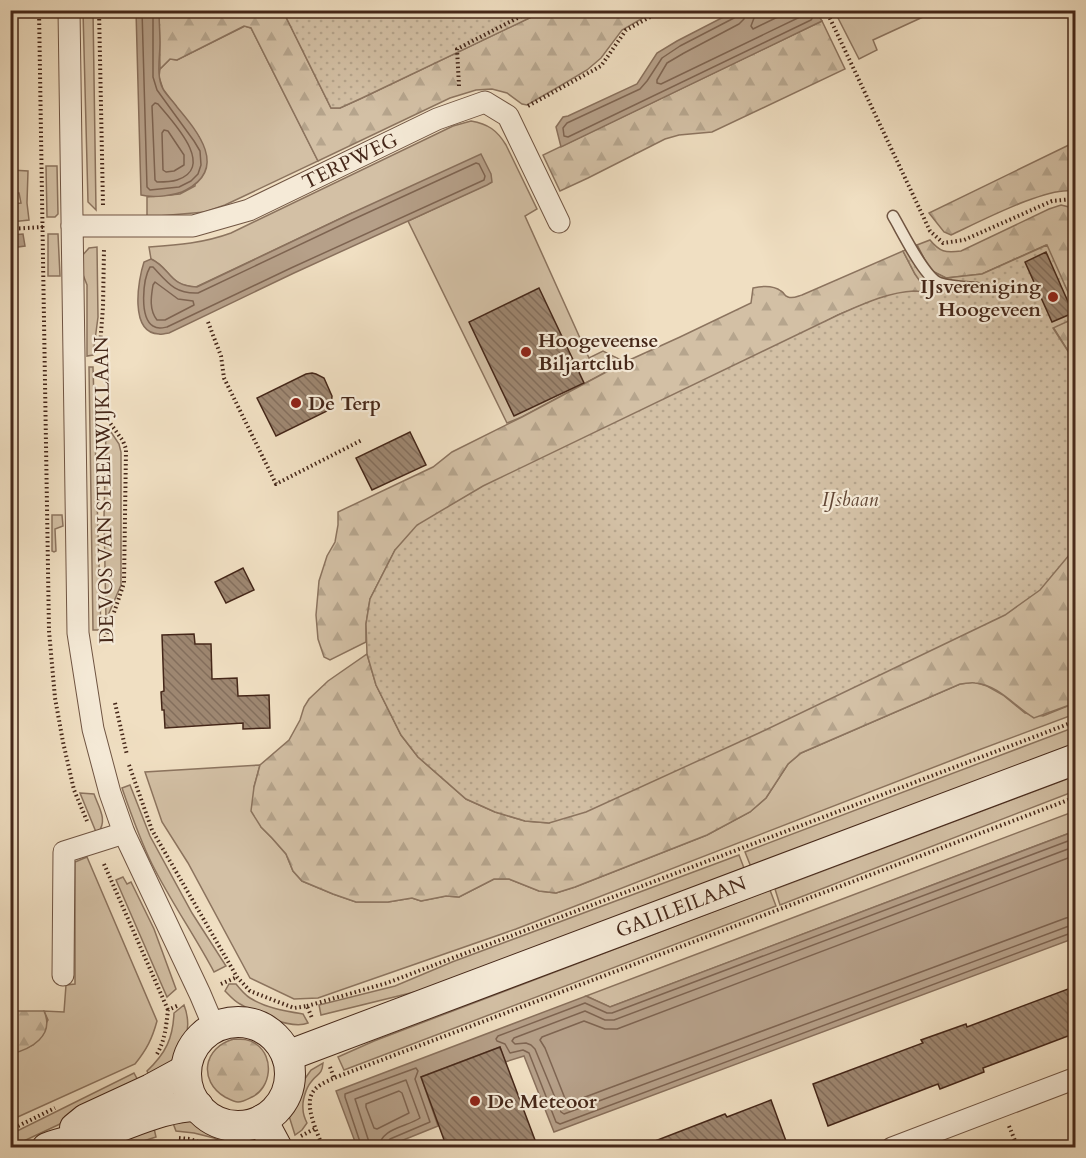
<svg xmlns="http://www.w3.org/2000/svg" width="1086" height="1158" viewBox="0 0 1086 1158" font-family="Cardo,serif">
	<style>
		.grass { fill: #d3c0a5; stroke: #8c745f; stroke-width: 1.5 }
		.forest { fill: url(#forest-firs); stroke: #8c745f; stroke-width: 1.5 }
		.park { fill: url(#park-dots); stroke: #8c745f; stroke-width: 1.5 }
		.water { fill: #b6a089; stroke: #89705c; stroke-width: 1.5 }
		.lines { fill: none; stroke-linecap: round; stroke-linejoin: round }
		.shore { stroke: #7e6451; stroke-width: 1.5 }
		.building { fill: url(#building-back-hatch); stroke: #452719; stroke-width: 1.5 }
		.lane-casing { stroke: #705543; stroke-width: 13 }
		.street-casing { stroke: #705543; stroke-width: 23 }
		.secondary-casing { stroke: #452719; stroke-width: 32 }
		.path { stroke: #452719; stroke-width: 4; stroke-dasharray: 1.5 3; stroke-linecap: butt }
		.lane { stroke: #f5ead7; stroke-width: 10 }
		.street { stroke: #f5ead7; stroke-width: 21 }
		.secondary { stroke: #f5ead7; stroke-width: 30 }
		.poi-dot { fill: #8f2418; stroke: #f5ead7; stroke-width: 2 }
		.labels { text-anchor: middle; dominant-baseline: central; stroke-width: 4.5; stroke-linejoin: round; paint-order: stroke }
		.street-label { font-size: 20px; fill: #452719; stroke: #f5ead7 }
		.poi-label { font-size: 20px; font-weight: bold; fill: #452719; stroke: #f5ead7; text-anchor: start }
		.park-label { font-size: 20px; font-style: italic; fill: #614635; stroke: #f5ead7 }
	</style>
	<defs>
		<pattern id="forest-firs" width="22" height="20" patternUnits="userSpaceOnUse" patternTransform="scale(1.5)"><rect width="22" height="20" fill="#d3c0a5"/><path d="M5 1l3.5 6h-7zM16 11l3.5 6h-7z" fill="#b6a58d"/></pattern>
		<pattern id="park-dots" width="8" height="8" patternUnits="userSpaceOnUse" patternTransform="scale(1.5)"><rect width="8" height="8" fill="#d3c0a5"/><path d="M2 2h.1M6 6h.1" fill="none" stroke="#b6a58d" stroke-width="1.8" stroke-linecap="round"/></pattern>
		<pattern id="building-back-hatch" width="6" height="6" patternUnits="userSpaceOnUse" patternTransform="scale(1.5)"><rect width="6" height="6" fill="#9e8771"/><path d="M-1 5l2 2M0 0l6 6M5-1l2 2" fill="none" stroke="#836e5c"/></pattern>
	</defs>
	<rect width="100%" height="100%" fill="#f0dfc2"/>
	<filter id="stains"><feTurbulence type="fractalNoise" baseFrequency=".00333" numOctaves="4"/><feColorMatrix values="0 0 0 0 .2 0 0 0 0 .09 0 0 0 0 .02 0 0 0 .5 -.17"/></filter>
	<radialGradient id="worn" r=".72"><stop offset=".6" stop-color="#630" stop-opacity="0"/><stop offset="1" stop-color="#630" stop-opacity=".3"/></radialGradient>
	<g class="grass">
		<path d="M843,10l93,1 -63,29 4,10 -18,9 -23,-45z"/>
		<path d="M83,11h10l3,199 -8,-8z"/>
		<path d="M245,26l6,2 67,133 -93,44 -20,7 -58,5v-20l33,-3 15,-8 4,-49 -36,-48 -4,-12 1,-8 10,-10 7,1z"/>
		<path d="M471,121c17,3 26,9 35,24l31,64 -12,7 64,142 14,-7 22,11 -103,55 -15,6 -99,-202 84,-39 -140,31 -156,74c-28,-1 -25,-19 -45,-28l-2,-12c29,-2 55,-4 82,-14l222,-107z"/>
		<path d="M46,166h11l1,48 -3,3h-8z"/>
		<path d="M11,170l17,1 -1,32 2,17 -18,2v-18l10,-1 -2,-10h-8z"/>
		<path d="M48,234h10l2,42h-12z"/>
		<path d="M97,247l1,70 -5,38 -6,1v-71l-7,-18 1,-10 8,-9z"/>
		<path d="M89,367h4l8,263h-8z"/>
		<path d="M109,429l10,15 2,8v133l-15,35 -2,-102 2,-88z"/>
		<path d="M52,515h10l1,11 -8,3 1,22 -2,1 -2,-1z"/>
		<path d="M974,682l13,4 16,9 22,18 18,3 32,-13v11l-107,40 -452,175 -198,69 -24,1 -44,-21 -62,-115 -26,-41 -17,-50 115,-7 -6,22 7,40 11,11 14,16 7,17 9,10 31,13 23,8h32l24,-4 9,3 25,-5 13,1 35,-18h15l30,12 17,2 19,-6 132,-52 43,-23 16,-14 22,-34 13,-11 159,-69z"/>
		<path d="M1075,727v18l-324,122 -6,-15z"/>
		<path d="M1075,776v15l-295,114 -5,-16z"/>
		<path d="M130,785l20,51 42,77 34,53 -12,6c-19,-36 -43,-70 -62,-108 -12,-24 -21,-50 -30,-76z"/>
		<path d="M80,793l14,1c5,14 14,26 4,39l-2,-1z"/>
		<path d="M1075,811v20l-465,176 -24,-11z"/>
		<path d="M739,855l5,13 -305,118 -118,29 -2,-10 76,-19 57,-24z"/>
		<path d="M87,857l70,164c-5,18 -10,28 -22,43l-124,56v-66l22,-9 15,-25 -4,-9 20,1 2,-27 9,-1v-122z"/>
		<path d="M123,877l4,7 4,-2 23,47 22,60 -9,8 -51,-117z"/>
		<path d="M770,890l6,16 -432,164 -6,-13 36,-16z"/>
		<path d="M229,984h7c4,5 9,11 14,14 16,10 35,13 53,16l5,9c-17,7 -53,-10 -68,-19 -6,-3 -10,-8 -15,-13z"/>
		<path d="M184,1005c12,31 -7,58 -33,75l-4,-9c19,-18 26,-33 27,-58z"/>
		<path d="M323,1063c-1,13 -6,10 -12,19 -5,6 -9,19 -8,27 0,5 2,10 4,14l-5,7 -7,5 -6,-19 1,-6 14,-30 7,-10z"/>
		<path d="M134,1073l7,13 -130,61v-13z"/>
		<path d="M171,1118h26l16,9 22,8 9,5 6,7h-19l-17,-9 -20,-5 -18,-2z"/>
		<path d="M153,1124l3,13 -25,8 -6,-1 -10,3 -29,1z"/>
	</g>
	<g class="forest">
		<path d="M159,11h124l48,97h9l22,-10 182,-87h111l-33,19 -21,28 -14,12 -27,16 -33,19 -5,-1 -15,-11 -15,-4 -16,1 -26,8 -132,63 -67,-133 -7,-2 -67,34 -7,-1 -10,10z"/>
		<path d="M822,21l23,48 -133,63 -33,3 -14,4 -77,39 -28,13 -17,-36z"/>
		<path d="M1075,142v50c-22,-9 -100,32 -124,43l-7,-3 -15,-19z"/>
		<path d="M1061,205l12,3 3,3 -1,97 -29,-63 -64,29 -36,4 -16,-8 -13,-25 13,-5c10,12 15,13 31,11l88,-42z"/>
		<path d="M903,251l12,23 15,19c-34,-4 -61,9 -92,22l-443,235 -25,49 -4,25v18l-36,18 -6,-3 -6,-18 -2,-24 3,-34 8,-25 8,-14 3,-17v-13l95,-45 19,-15 70,-35 103,-55 55,-25 71,-34 2,-15c9,-2 20,-3 28,3 5,3 2,4 7,6 5,2 10,-1 14,-2z"/>
		<path d="M1075,318v44l-22,-35z"/>
		<path d="M1075,548v155l-41,15c-19,-11 -35,-33 -59,-35 -5,-1 -10,1 -15,1l-159,69 -13,11 -22,34 -16,14 -43,23 -132,52 -19,6 -17,-2 -30,-12h-15l-35,18 -13,-1 -25,5 -9,-3 -24,4h-32l-23,-8 -31,-13 -9,-10 -7,-17 -14,-16 -11,-11 -10,-16 3,-24 6,-22 29,-25 11,-20 4,-13 5,-8 19,-18 39,-27 9,31 25,50 17,22 48,42 29,13 30,9 24,2 523,-269z"/>
		<path d="M10,1011h34c11,25 -13,38 -33,43z"/>
		<path d="M234,1039c8,0 15,0 22,5 19,13 15,44 -4,53 -4,2 -9,5 -14,5 -4,0 -9,-3 -13,-5 -27,-16 -22,-50 9,-58z"/>
	</g>
	<g class="park">
		<path d="M283,11h261l-182,87 -22,10h-9z"/>
		<path d="M917,245l13,25 16,8 36,-4 65,-29 28,63v10l-22,10 22,34v186l-35,42 -35,25 -246,118 -173,79 -37,11 -24,-2 -30,-9 -29,-13 -48,-42 -17,-22 -25,-50 -9,-31 -1,-30 4,-25 25,-49 22,-25 66,-39 355,-171c23,-10 50,-23 76,-24 4,0 10,1 14,2l-13,-19 -12,-23z"/>
	</g>
	<g class="water">
		<path d="M737,10l32,1 9,2h11l6,-2h21l6,10 -261,126 -5,-20 7,-10 5,-1 69,-32 20,-31 20,-12z"/>
		<path d="M136,11h23c0,10 1,21 1,32 0,14 -4,33 3,46 3,6 10,12 14,18 21,25 51,61 9,83 -10,6 -34,8 -45,5z"/>
		<path d="M481,154l10,20 1,8 -5,3 -193,88 -125,60c-3,0 -6,2 -10,1 -30,-1 -21,-54 -15,-72l7,-3c20,9 17,27 46,28l155,-74z"/>
		<path d="M23,234l2,12 -14,2v-13z"/>
		<path d="M1075,831v107l-521,194 -30,-76 -19,6 -5,-15 -79,30 17,49 -52,21h-29l-21,-56 250,-95 24,11z"/>
	</g>
	<g class="lines">
		<g class="shore">
			<path d="M142,10l5,177 3,3 29,-3 12,-6 7,-7 3,-9 -1,-14 -6,-10 -37,-51 -4,-13v-67"/>
			<path d="M738,10l-1,5 -3,3 -54,28 -18,12 -15,23 -7,8 -73,34 -4,5 1,8 4,1 243,-117 2,-3 -2,-7"/>
			<path d="M745,10l-1,9 -5,5 -55,29 -17,10 -10,17v3l4,1 141,-68 2,-6"/>
			<path d="M754,10v8l-3,8 2,3 39,-19"/>
			<path d="M155,103l3,1c14,17 59,63 19,76 -6,2 -14,2 -20,2l-2,-2 -3,-74z"/>
			<path d="M164,130l4,1 16,24v10l-10,6 -8,1 -3,-2 -1,-37z"/>
			<path d="M476,163l3,1 6,12 -1,4 -193,88 -124,59c-5,1 -9,2 -14,-1 -14,-9 -10,-47 -3,-59h3c15,16 22,27 45,26l156,-74z"/>
			<path d="M155,282l23,17 15,2 1,4 -29,15h-8c-8,-10 -6,-23 -4,-35z"/>
			<path d="M1076,838l-464,175h-5l-22,-10 -87,33 -2,3 1,2 8,3 5,9 13,-3 6,3 27,69 4,2 511,-191h5"/>
			<path d="M1076,846l-462,174h-9l-20,-9 -71,27 -2,3 3,3 11,-1 5,2 4,4 26,63 3,2 505,-188 7,-1"/>
			<path d="M1076,855l-459,174h-12l-21,-8 -42,16 -2,3 5,8 21,53 3,2 497,-185 10,-2"/>
			<path d="M399,1091l3,2 7,20 -32,16 -3,-1 -8,-21v-3z"/>
			<path d="M362,1148l-17,-51v-3l71,-26 2,3 -3,8 15,43 -40,17 -3,4v5"/>
			<path d="M370,1148l-1,-6 -14,-43 51,-19 14,38c-13,9 -40,10 -41,30"/>
		</g>
	</g>
	<g class="building">
		<path d="M1046,252l27,61 -21,9 -27,-60z"/>
		<path d="M539,288l45,95 -70,33 -45,-94z"/>
		<path d="M312,373l4,1 8,4 8,18 -1,10 -4,5 -51,25 -19,-38 49,-24z"/>
		<path d="M410,432l16,33 -54,25 -16,-32z"/>
		<path d="M243,568l11,22 -28,13 -11,-21z"/>
		<path d="M194,634l1,10h16l1,35 25,-1 1,18 31,-1 1,33 -27,1v-6l-78,5 -1,-18h-2l-1,-18 3,-1 -2,-56z"/>
		<path d="M1076,986v47l-93,35 1,4 -44,17 -2,-5 -110,42 -15,-42 110,-41 -2,-3 45,-16 1,3z"/>
		<path d="M500,1047l38,101h-91l-26,-71z"/>
		<path d="M771,1100l15,41 -16,7h-128v-2l83,-32 2,3z"/>
	</g>
	<g class="lines">
		<g class="lane-casing">
			<path id="lane" d="M893,216c9,15 31,61 46,67 12,4 25,4 38,5"/>
		</g>
		<g class="street-casing">
			<g id="street">
				<path d="M69,10l9,623 15,96 17,64 14,40 76,161 14,33"/>
				<path d="M72,226h121l56,-16 188,-91 48,-17 23,14 51,106"/>
				<path d="M63,975l1,-123 60,-19"/>
				<path d="M892,1148l184,-70"/>
			</g>
		</g>
		<g class="secondary-casing">
			<g id="secondary">
				<circle cx="238" cy="1074" r="52"/>
				<path d="M287,1056l789,-297"/>
				<path d="M262,1120l15,28"/>
				<path d="M75,1128l11,-9 65,-30 35,-19"/>
				<path d="M47,1148c17,-7 34,-8 51,-14 32,-10 66,-28 100,-28"/>
			</g>
		</g>
		<g class="path">
			<path d="M39,10l10,621 6,67 8,44 11,48 13,31"/>
			<path d="M99,10l4,195"/>
			<path d="M826,10l104,221 13,12 21,-3 88,-39 21,-2 3,2"/>
			<path d="M459,86l-2,-37 76,-39"/>
			<path d="M528,106l73,-40 25,-36 37,-20"/>
			<path d="M10,229l33,-2"/>
			<path d="M208,322l13,34 3,22 52,106 86,-44"/>
			<path d="M100,346l3,-39 1,-58"/>
			<path d="M100,409l23,32 3,8 -2,134 -19,56"/>
			<path d="M115,703l12,52"/>
			<path d="M129,765l23,65 85,147 13,14 44,17 13,-2 5,12"/>
			<path d="M104,864l64,146"/>
			<path d="M221,984l16,-7"/>
			<path d="M307,1006l80,-23 689,-262"/>
			<path d="M157,1054c8,-14 9,-27 11,-44l11,-5"/>
			<path d="M330,1067l4,11"/>
			<path d="M1009,1126l9,22"/>
			<path d="M10,1130l45,-22"/>
			<path d="M301,1136l15,-8"/>
			<path d="M179,1138l11,1 24,9"/>
			<path d="M323,1148c-5,-14 -17,-38 -12,-52 3,-10 15,-14 23,-18l742,-281"/>
		</g>
		<use href="#lane" class="lane"/>
		<use href="#street" class="street"/>
		<use href="#secondary" class="secondary"/>
	</g>
	<g class="poi-dot">
		<circle cx="1053" cy="297" r="6"/>
		<circle cx="526" cy="352" r="6"/>
		<circle cx="296" cy="403" r="6"/>
		<circle cx="475" cy="1101" r="6"/>
	</g>
	<g class="labels">
		<g class="street-label">
			<text transform="translate(350 161) rotate(-26)">TERPWEG</text>
			<text transform="translate(104 490) rotate(-91)">DE VOS VAN STEENWIJKLAAN</text>
			<text transform="translate(681 907) rotate(-21)">GALILEILAAN</text>
		</g>
		<g class="poi-label">
			<text x="1041" y="286" text-anchor="end">IJsvereniging<tspan x="1041" dy="23">Hoogeveen</tspan></text>
			<text x="538" y="340">Hoogeveense<tspan x="538" dy="23">Biljartclub</tspan></text>
			<text x="308" y="403">De Terp</text>
			<text x="487" y="1101">De Meteoor</text>
		</g>
		<g class="park-label">
			<text x="850" y="499">IJsbaan</text>
		</g>
	</g>
	<rect width="1086" height="1158" fill="none" stroke="#f0dfc2" stroke-width="36"/>
	<rect x="12" y="12" width="1062" height="1134" fill="none" stroke="#452719" stroke-width="3"/>
	<rect x="18" y="18" width="1050" height="1122" fill="none" stroke="#452719" stroke-width="1.5"/>
	<rect width="100%" height="100%" filter="url(#stains)"/>
	<rect width="100%" height="100%" fill="url(#worn)"/>
</svg>
